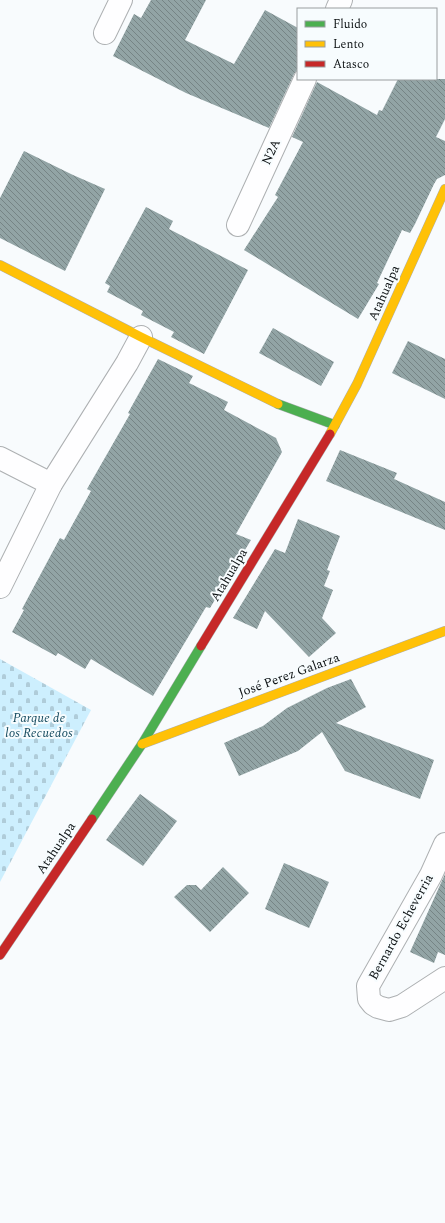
<svg xmlns="http://www.w3.org/2000/svg" width="445" height="1223" viewBox="0 0 445 1223" font-family="Spectral,serif">
	<style>
		.cemetery { fill: url(#cemetery-stones) }
		.building { fill: url(#building-back-hatch) }
		.lines { fill: none; stroke-linecap: round; stroke-linejoin: round }
		.street-casing { stroke: #adb0b2; stroke-width: 24 }
		.fast-casing { stroke: #adb0b2; stroke-width: 10 }
		.slow-casing { stroke: #adb0b2; stroke-width: 10 }
		.jam-casing { stroke: #adb0b2; stroke-width: 10 }
		.street { stroke: #fefeff; stroke-width: 22 }
		.fast { stroke: #4caf50; stroke-width: 9 }
		.slow { stroke: #ffc107; stroke-width: 9 }
		.jam { stroke: #c62828; stroke-width: 9 }
		.labels { text-anchor: middle; dominant-baseline: central; stroke-width: 4; stroke-linejoin: round; paint-order: stroke }
		.street-label { font-size: 13px; fill: #0d1214; stroke: #f7fcfe }
		.park-label { font-size: 13px; font-style: italic; fill: #164c60; stroke: #f7fcfe }
	</style>
	<defs>
		<pattern id="cemetery-stones" width="16" height="16" patternUnits="userSpaceOnUse"><rect width="16" height="16" fill="#cdeffe"/><path d="M2 7V4a2 2 0 0 1 4 0v3zM10 15v-3a2 2 0 0 1 4 0v3z" fill="#afccd9"/></pattern>
		<pattern id="building-back-hatch" width="6" height="6" patternUnits="userSpaceOnUse"><rect width="6" height="6" fill="#92a4a5"/><path d="M-1 5l2 2M0 0l6 6M5-1l2 2" fill="none" stroke="#768485"/></pattern>
	</defs>
	<rect width="100%" height="100%" fill="#f8fbfd"/>
	<path class="cemetery" d="M0,659l91,51 -91,172z"/>
	<g class="building">
		<path d="M151,0h55l-21,40 49,24 31,-54 33,18v41l-4,5 -25,54 -83,-35 -73,-37 21,-42 7,4z"/>
		<path d="M398,79h47v40l-9,18 9,4v34l-8,4 -3,5 -19,40 -5,9 -8,-3 -25,53 2,1 -21,35 -114,-69 34,-53 -3,-2 28,-53 -11,-5 25,-55 60,33 2,-5 3,1z"/>
		<path d="M24,151l49,24 32,14 -40,82 -65,-33v-40z"/>
		<path d="M146,207l27,14 -4,8 79,41 -44,84 -33,-17 3,-5 -33,-17 2,-4 -36,-19 3,-6 -5,-3z"/>
		<path d="M273,328l61,34 -13,24 -62,-33z"/>
		<path d="M408,341l37,18v40l-53,-26z"/>
		<path d="M158,359l35,17 -4,7 39,19 -4,8 52,28 6,14 -46,82 15,6 -41,68 -4,-1 -53,89 -62,-37 -6,10 -27,-16 -2,3 -44,-24 12,-22 -2,-1 38,-71 4,2 27,-49 -4,-2 43,-75 -2,-1z"/>
		<path d="M340,450l57,23 -3,6 51,23v28l-119,-49z"/>
		<path d="M298,519l42,17 -13,34 3,1 -6,15 9,4 -11,28 14,15 -27,24 -44,-46 -8,18 -24,-11 42,-69 10,4z"/>
		<path d="M351,679l15,28 -30,16 98,37 -14,39 -75,-28 -23,-39 -24,19 -59,25 -15,-33 39,-17 24,-18 40,-20z"/>
		<path d="M140,794l37,27 -34,45 -37,-26z"/>
		<path d="M284,863l45,19 -20,46 -44,-19z"/>
		<path d="M223,867l26,26 -39,39 -36,-35 13,-12h9l5,5z"/>
		<path d="M445,874v81l-7,-3 -4,11 -24,-11z"/>
	</g>
	<g class="lines">
		<g class="street-casing">
			<g id="street">
				<path d="M337,9l4,-9"/>
				<path d="M105,33l16,-33"/>
				<path d="M238,225l67,-146"/>
				<path d="M0,458l51,26"/>
				<path d="M0,587l51,-103 76,-121 14,-26"/>
				<path d="M445,844l-14,31 -63,111 1,13 4,5 5,3 11,3 13,-4 43,-28"/>
			</g>
		</g>
		<g class="fast-casing">
			<g id="fast">
				<path d="M278,404l57,21"/>
				<path d="M92,819l50,-75 59,-98"/>
			</g>
		</g>
		<g class="slow-casing">
			<g id="slow">
				<path d="M0,265l141,72 137,67"/>
				<path d="M330,434l27,-50 88,-195"/>
				<path d="M142,744l303,-113"/>
			</g>
		</g>
		<g class="jam-casing">
			<g id="jam">
				<path d="M201,646l129,-212"/>
				<path d="M0,955l92,-136"/>
			</g>
		</g>
		<use href="#street" class="street"/>
		<use href="#fast" class="fast"/>
		<use href="#slow" class="slow"/>
		<use href="#jam" class="jam"/>
	</g>
	<g class="labels">
		<g class="street-label">
			<text transform="translate(271 152) rotate(-65)">N2A</text>
			<text transform="translate(384 293) rotate(-66)">Atahualpa</text>
			<text transform="translate(229 575) rotate(-59)">Atahualpa</text>
			<text transform="translate(289 675) rotate(-20)">José Perez Galarza</text>
			<text transform="translate(56 848) rotate(-56)">Atahualpa</text>
			<text transform="translate(401 927) rotate(-61)">Bernardo Echeverria</text>
		</g>
		<g class="park-label">
			<text x="39" y="718">Parque de<tspan x="39" dy="15">los Recuedos</tspan></text>
		</g>
	</g>
	<rect x="297" y="8" width="140" height="72" fill="#f7fcfe" stroke="#999ea0"/>
	<rect x="305" y="21" width="20" height="6" fill="#4caf50" stroke="#999ea0"/>
	<text x="333" y="28" font-size="12" fill="#0d1214">Fluido</text>
	<rect x="305" y="41" width="20" height="6" fill="#ffc107" stroke="#999ea0"/>
	<text x="333" y="48" font-size="12" fill="#0d1214">Lento</text>
	<rect x="305" y="61" width="20" height="6" fill="#c62828" stroke="#999ea0"/>
	<text x="333" y="68" font-size="12" fill="#0d1214">Atasco</text>
</svg>
